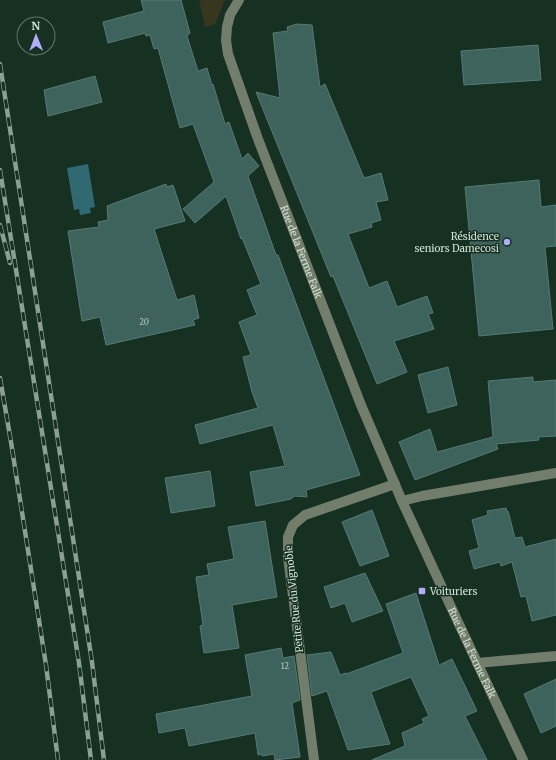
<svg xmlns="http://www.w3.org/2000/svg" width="556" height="760" viewBox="0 0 556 760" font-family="Merriweather,serif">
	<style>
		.green { fill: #37361e }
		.water { fill: #316972 }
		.building { fill: #3e635d; stroke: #557b74 }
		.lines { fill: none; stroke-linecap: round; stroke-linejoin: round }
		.minor { stroke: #737d6c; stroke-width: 10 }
		.rail-casing { stroke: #8b9f93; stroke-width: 4.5 }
		.rail { stroke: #163021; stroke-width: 3; stroke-dasharray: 9; stroke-linecap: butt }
		.poi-dot { fill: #b2adf9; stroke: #163021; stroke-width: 1.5 }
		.labels { text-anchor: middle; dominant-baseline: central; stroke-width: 3; stroke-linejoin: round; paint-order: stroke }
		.number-label { font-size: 8px; fill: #aec3ba }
		.poi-label { font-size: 10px; fill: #d3e3d9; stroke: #163021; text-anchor: end }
		.street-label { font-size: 10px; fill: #d3e3d9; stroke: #163021 }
	</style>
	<rect width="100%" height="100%" fill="#163021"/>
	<path class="green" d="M199,0h26l-10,24 -10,3z"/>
	<path class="water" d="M88,164l7,43 -5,1 1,5 -11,2 -1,-6 -5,1 -7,-42z"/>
	<g class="building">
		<path d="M141,0h40l9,33 -3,3 11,35 9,-3 5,17 1,-1 12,40 4,-2 13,37 6,-6 11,13 -11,10 28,79h2l82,220 -54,15 1,7 -13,-1 -3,3 -35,7 -6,-34 35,-6 -12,-41 -73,19 -5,-19 63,-17 -6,-16 -9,-35 8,-2 -12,-33 18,-7 -10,-25 14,-6 -19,-46 -1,1 -15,-43 -31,27 -12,-14 31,-27 -21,-58 -13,4 -22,-80 -4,1 -4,-14 -4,1 -1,-3 -37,10 -5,-21 41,-11z"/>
		<path d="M297,24l15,1 8,62 5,-3 39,94 17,-5 7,27 -12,2 5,18 -10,3 1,4 -24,7 21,54 18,-7 10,26 30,-11 6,17 -5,1 6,15 -40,12 13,31 -30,12 -44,-108 -2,1 -75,-185 24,6 -7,-65 15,-2 -1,-4z"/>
		<path d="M538,45l3,35 -77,5 -3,-34z"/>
		<path d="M95,76l7,26 -54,14 -4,-26z"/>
		<path d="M539,180l2,27 15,-2v41l-11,1 8,82 -74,7 -14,-149z"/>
		<path d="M166,184l1,3 6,-2 12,36 -31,8 23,71 17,-5 5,23 -6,2 2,5 -89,20 -6,-28 -18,4 -14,-90 31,-4 -1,-5 10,-2 -1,-14z"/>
		<path d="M448,367l9,38 -29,8 -10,-38z"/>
		<path d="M533,377v5l23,-2v56l-18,1 1,3 -43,4 2,5 -83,31 -16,-38 31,-13 7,23 56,-15 -5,-56z"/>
		<path d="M210,471l5,35 -44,7 -6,-35z"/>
		<path d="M506,508l1,4 1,-1 7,27 7,-1 3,10 31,-8v76l-24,6 -6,-25 -5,1 -9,-35 -11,4 -1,-4 -26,7 -5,-18 10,-3 -7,-28 16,-5 -1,-4z"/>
		<path d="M372,510l17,46 -29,10 -18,-44z"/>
		<path d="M265,521l12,76 -45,8 7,43 -35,5 -4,-27 3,-1 -7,-48 13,-2 -2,-11 27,-5 -6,-32z"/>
		<path d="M365,573l18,38 -31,11 -7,-19 -14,5 -7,-21z"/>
		<path d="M416,593l23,72 13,-6 25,52 -12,5 22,44h-115l33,-14 -3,-13 22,-10 -2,-4 7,-3 -18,-39 -40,15 19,52 -42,6 -21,-59 -15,5 -5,-41 24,-3 9,23 6,-2v1l57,-21 -17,-49z"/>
		<path d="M281,648l2,10 11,-2 6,44 -8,3 8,54 -25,3 -1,-6 -12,2v-2l-4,1 -3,-22 -66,13 -4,-18 -26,5 -3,-19 96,-18 -7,-41z"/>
		<path d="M556,679v47l-15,7 -17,-39z"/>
	</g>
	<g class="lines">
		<g class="minor">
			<path id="s1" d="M239,0l-9,15 -3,12 -1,13 2,14 30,85 103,266 41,96 56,121 65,138"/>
			<path d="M402,501l20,-5 134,-23"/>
			<path d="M477,663l79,-7"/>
			<path d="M314,760l-26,-203v-20l5,-12 12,-10 90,-31"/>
		</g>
		<g class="rail-casing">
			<g id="rail">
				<path d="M0,64l92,598 12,98"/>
				<path d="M0,170l79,493 12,97"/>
				<path d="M0,225l10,38"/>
				<path d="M0,378l11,64 35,223 12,95"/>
			</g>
		</g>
		<use href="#rail" class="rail"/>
	</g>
	<g class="poi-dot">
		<circle cx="507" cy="242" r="4"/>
		<rect x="418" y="587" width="8" height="8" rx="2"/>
	</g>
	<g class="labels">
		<g class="number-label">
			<text x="144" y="322">20</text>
			<text x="285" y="666">12</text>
		</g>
		<g class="poi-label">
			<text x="499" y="236">Résidence<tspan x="499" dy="12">seniors Damecosi</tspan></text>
			<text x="430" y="591" text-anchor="start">Voituriers</text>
		</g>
		<g class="street-label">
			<text stroke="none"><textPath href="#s1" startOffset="268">Rue de la Ferme Falk</textPath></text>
			<text transform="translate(294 599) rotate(-96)">Petite Rue du Vignoble</text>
			<text stroke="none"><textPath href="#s1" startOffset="704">Rue de la Ferme Falk</textPath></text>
		</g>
	</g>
	<g transform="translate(36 36) rotate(359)"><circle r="19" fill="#163021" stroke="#62786b"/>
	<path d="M0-3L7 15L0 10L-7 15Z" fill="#b2adf9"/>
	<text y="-6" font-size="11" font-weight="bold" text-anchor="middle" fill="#d3e3d9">N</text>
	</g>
</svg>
